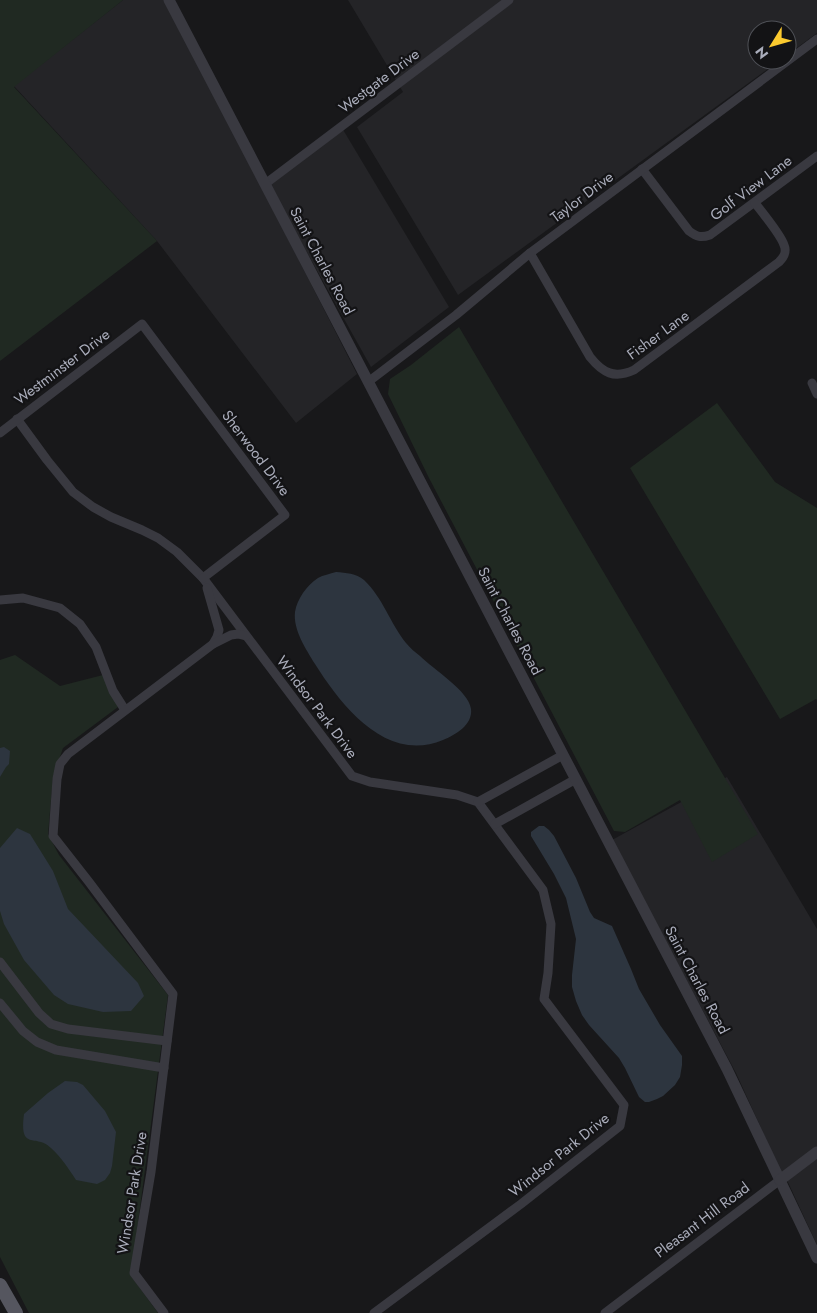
<svg xmlns="http://www.w3.org/2000/svg" width="817" height="1313" viewBox="0 0 817 1313" font-family="Jost,sans-serif">
	<style>
		.built { fill: #242427 }
		.grass { fill: #202922 }
		.water { fill: #2d353f }
		.lines { fill: none; stroke-linecap: round; stroke-linejoin: round }
		.minor { stroke: #393940; stroke-width: 9 }
		.tertiary { stroke: #393940; stroke-width: 11 }
		.primary { stroke: #55565f; stroke-width: 14 }
		.labels { text-anchor: middle; dominant-baseline: central; stroke-width: 4.5; stroke-linejoin: round; paint-order: stroke }
		.street-label { font-size: 15px; fill: #aaadbb; stroke: #131315 }
	</style>
	<rect width="100%" height="100%" fill="#18181a"/>
	<g class="built">
		<path d="M123,0h43l191,374 -61,49 -139,-182 -143,-155z"/>
		<path d="M348,0h469v33l-30,22v-25h-30v30h23l-322,235 -101,-168 46,-35z"/>
		<path d="M342,128l107,179 -78,60 -103,-184z"/>
		<path d="M727,777l90,152v218l-35,27 -46,-101 -124,-233z"/>
		<path d="M817,1158v87l-30,-65z"/>
	</g>
	<g class="grass">
		<path d="M0,0h123l-109,87 143,154 -157,120z"/>
		<path d="M459,327l299,507 -46,28 -32,-62 -55,32 -11,-1 -185,-353 -41,-84 2,-15 21,-14z"/>
		<path d="M717,403l58,79 42,26v192l-1,-1 -36,20 -150,-251z"/>
		<path d="M15,655l45,31 43,-11 15,32 -55,41 -10,29 -5,57 11,21 109,140 -37,281 27,37h-129l-29,-56v-597z"/>
	</g>
	<g class="water">
		<path d="M336,572c10,1 20,1 28,8 19,18 26,43 42,63 4,5 9,9 14,13 13,13 49,35 51,53 2,16 -16,26 -28,31 -57,24 -102,-35 -128,-76 -9,-15 -22,-34 -20,-52 2,-13 12,-27 23,-34 5,-3 12,-4 18,-6z"/>
		<path d="M4,747l6,4 -1,13 -3,3 -6,10v-29z"/>
		<path d="M539,826h5l5,4 5,6 22,42 14,34 4,6 18,8 19,43 8,20 21,36 22,31v9l-2,12 -5,8 -12,11 -6,3 -8,3h-4l-6,-5 -14,-29 -6,-10 -30,-33 -7,-10 -6,-14 -4,-14v-12l4,-36 -10,-41 -12,-24 -23,-38v-4z"/>
		<path d="M17,828l13,6 23,37 15,38 70,74 6,13 -13,15 -28,1 -35,-8 -14,-9 -30,-35 -20,-36 -4,-13v-63z"/>
		<path d="M65,1081l12,1 6,3 22,26 11,21 -4,34 -2,7 -5,7 -8,4 -21,-4c-7,-11 -15,-23 -25,-32 -15,-15 -32,4 -27,-34l24,-21z"/>
	</g>
	<g class="lines">
		<g class="minor">
			<path d="M642,169l47,62c8,6 12,7 21,4l107,-79"/>
			<path d="M265,184l244,-184"/>
			<path d="M530,253l60,104c13,16 24,22 44,13l145,-108c5,-5 8,-10 5,-17 -3,-10 -22,-33 -29,-42"/>
			<path d="M368,382l88,-67 74,-62 287,-214"/>
			<path d="M812,383l5,11"/>
			<path d="M17,419l30,41 26,32 20,15 18,10 31,13 16,8 19,14 26,26 149,198 18,6 87,13 21,7 65,88 8,34 -3,49 -4,26 80,106 -4,21 -99,78 -147,109"/>
			<path d="M0,433l142,-109 143,191 -82,63"/>
			<path d="M207,588l12,42 -2,7 -4,7"/>
			<path d="M0,600l23,-2 37,10 20,16 16,23 17,44 12,19"/>
			<path d="M478,802l85,-47"/>
			<path d="M495,824l81,-45"/>
			<path d="M0,962l39,51 12,11 17,5 99,12"/>
			<path d="M0,1003l23,28 14,11 19,8 108,18"/>
			<path d="M164,1313l-30,-40 17,-101 22,-178 -84,-112 -36,-46 4,-57 3,-15 8,-10 145,-110 18,-9 7,-1 8,2"/>
			<path d="M605,1313l175,-133"/>
		</g>
		<g class="tertiary">
			<path d="M169,0l558,1069 90,189"/>
			<path d="M780,1180l37,-28"/>
		</g>
		<path class="primary" d="M0,1285l16,28"/>
	</g>
	<g class="labels">
		<g class="street-label">
			<text transform="translate(379 81) rotate(-37)">Westgate Drive</text>
			<text transform="translate(751 188) rotate(-37)">Golf View Lane</text>
			<text transform="translate(582 197) rotate(-37)">Taylor Drive</text>
			<text transform="translate(322 261) rotate(62)">Saint Charles Road</text>
			<text transform="translate(658 335) rotate(-36)">Fisher Lane</text>
			<text transform="translate(62 367) rotate(-37)">Westminster Drive</text>
			<text transform="translate(256 453) rotate(53)">Sherwood Drive</text>
			<text transform="translate(510 621) rotate(62)">Saint Charles Road</text>
			<text transform="translate(317 707) rotate(53)">Windsor Park Drive</text>
			<text transform="translate(697 980) rotate(62)">Saint Charles Road</text>
			<text transform="translate(559 1155) rotate(-39)">Windsor Park Drive</text>
			<text transform="translate(132 1193) rotate(-81)">Windsor Park Drive</text>
			<text transform="translate(702 1220) rotate(-37)">Pleasant Hill Road</text>
		</g>
	</g>
	<g transform="translate(772 45) rotate(233)"><circle r="24" fill="#131315" stroke="#4f5157"/>
	<path d="M0-4L9 19L0 12L-9 19Z" fill="#fbca2f"/>
	<text y="-8" font-size="14" font-weight="bold" text-anchor="middle" fill="#aaadbb">N</text>
	</g>
</svg>
